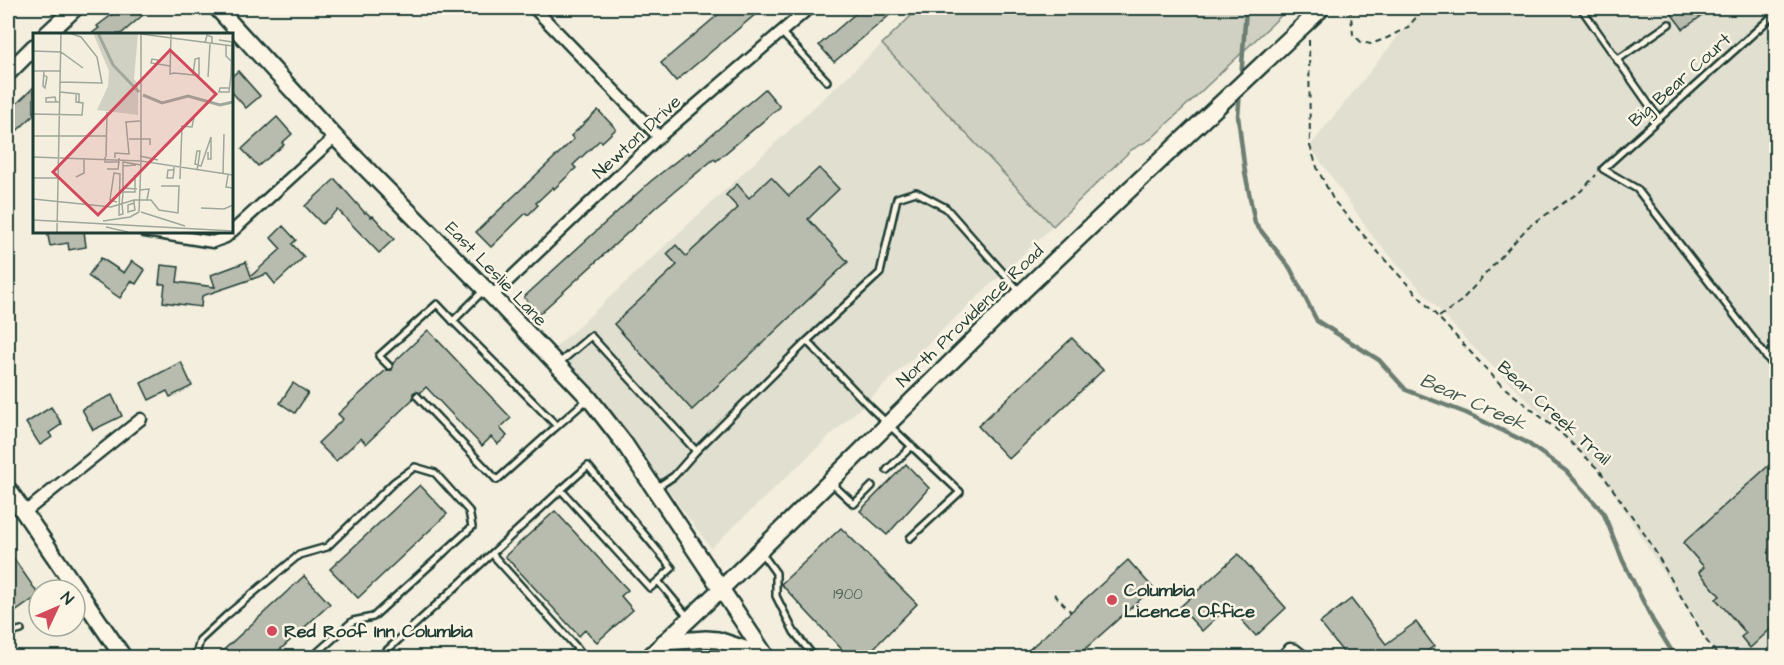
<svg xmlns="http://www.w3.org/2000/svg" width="1784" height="665" viewBox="0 0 1784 665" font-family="'Architects Daughter',sans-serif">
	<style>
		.built { fill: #e1dfd0 }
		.green { fill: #d0d1c2; stroke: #78877b; stroke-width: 1.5 }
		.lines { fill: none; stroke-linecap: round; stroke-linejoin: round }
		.stream { stroke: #6c7d72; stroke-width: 4.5 }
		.building { fill: #b8bcae; stroke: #1f3d34; stroke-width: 1.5 }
		.lane-casing { stroke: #1f3d34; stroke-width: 10 }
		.street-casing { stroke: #1f3d34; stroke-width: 15 }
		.secondary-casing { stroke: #1f3d34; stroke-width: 20 }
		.path { stroke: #1f3d34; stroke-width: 2; stroke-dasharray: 6 4.5; stroke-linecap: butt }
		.lane { stroke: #fcf5e5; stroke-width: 5 }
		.street { stroke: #fcf5e5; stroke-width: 10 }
		.secondary { stroke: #fcf5e5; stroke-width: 15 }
		.secondary-bridge-casing { stroke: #1f3d34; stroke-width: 20; stroke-linecap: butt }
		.secondary-bridge { stroke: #fcf5e5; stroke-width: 15 }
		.poi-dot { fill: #d1495b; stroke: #fcf5e5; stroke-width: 2 }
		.labels { text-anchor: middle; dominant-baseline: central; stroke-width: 5; stroke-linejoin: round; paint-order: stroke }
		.number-label { font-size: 15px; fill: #455d52 }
		.street-label { font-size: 18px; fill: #1f3d34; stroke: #fcf5e5 }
		.poi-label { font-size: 18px; font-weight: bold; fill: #1f3d34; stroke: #fcf5e5; text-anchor: start }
		.water-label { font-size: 20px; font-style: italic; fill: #465d53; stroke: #fcf5e5 }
		.inset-river { fill: none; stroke: #a0a89b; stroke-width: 3 }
		.inset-road { fill: none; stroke: #9ea79a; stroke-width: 1.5 }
		.view { fill: #d1495b; fill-opacity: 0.15; stroke: #d1495b; stroke-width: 3 }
		.inset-edge { fill: none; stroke: #1f3d34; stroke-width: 3 }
	</style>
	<rect width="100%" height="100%" fill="#f3eede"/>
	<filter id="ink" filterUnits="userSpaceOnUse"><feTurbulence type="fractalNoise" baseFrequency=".0167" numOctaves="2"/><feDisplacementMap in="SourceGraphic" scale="12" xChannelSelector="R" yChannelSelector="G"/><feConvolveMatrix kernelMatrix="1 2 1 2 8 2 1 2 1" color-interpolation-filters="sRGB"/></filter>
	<g filter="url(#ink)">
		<g class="built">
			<path d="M1421,8h355v649h-56l-14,-17 -106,-169 -130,-127 -96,-106 -64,-92z"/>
			<path d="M882,44l171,182 -342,322 -99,-133 -60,-64z"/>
		</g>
		<path class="green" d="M907,8h382l-138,131 -20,11 -78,76 -171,-182 31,-30z"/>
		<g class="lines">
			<g class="stream">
				<path d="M1241,80l5,-72"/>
				<path d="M1240,91l-2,25 7,56 10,51 35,45 27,53 62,39 27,30 60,23 60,29 40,29 37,41 20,49 30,60 23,37"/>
			</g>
		</g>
		<g class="building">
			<path d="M121,8h30l-30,26h-30l8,-6 -2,-2z"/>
			<path d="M726,8h37l-87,73 -15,-18z"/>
			<path d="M862,8h36l-64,54 -15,-17z"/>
			<path d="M1667,8h46l-30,21z"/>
			<path d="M238,71l22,25 -14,12 -15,-17v-14z"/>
			<path d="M34,87v28l-26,24v-27z"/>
			<path d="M765,89l15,18 -64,54 -2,-2 -56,46 -119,109 -15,-17 127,-116 37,-29 1,2z"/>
			<path d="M598,110l18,19 -14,13 -2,-2 -27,25 3,3 -22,21 -1,-2 -17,16 2,2 -10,10 -2,-2 -35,34 -15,-15 98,-93 -3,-3z"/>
			<path d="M277,117l15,17 -10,9 2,2 -26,21 -16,-17z"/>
			<path d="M819,168l20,21 -31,30 40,43 -156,148 -78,-86 63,-59 -10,-11 9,-9 10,11 52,-48 -12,-13 11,-11 12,14 22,-21 18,19z"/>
			<path d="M335,179l30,34 1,-1 5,5 2,-1 21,23 -15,14 -41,-43 -16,14 -17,-18z"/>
			<path d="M283,226l13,14 -4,4 12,13 -29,27 -8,-10 -65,22 -1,11 -38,-5 2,-18h-6l2,-19 18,2 -2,15 38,5 -4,-12 35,-13 5,14 30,-27 -10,-11z"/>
			<path d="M47,231h37l2,16 -17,3 -1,-7 -18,3z"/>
			<path d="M101,258l23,15 8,-12 13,9 -9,14 -5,-3 -11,17 -32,-22z"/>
			<path d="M428,330l83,88 -11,10 7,8 -9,8 -7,-7 -9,9 -56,-59 -6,6 -4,-2 -3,2v6l-47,45 -5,-6 -25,23 -18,-18 25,-24 -5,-5 48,-44h6l1,-7z"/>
			<path d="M1072,338l31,32 -94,89 -31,-33z"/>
			<path d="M181,362l11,24 -22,11 -3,-6 -18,9 -8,-17z"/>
			<path d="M293,383l15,10 -13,20 -15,-10z"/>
			<path d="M112,395l10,21 -29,14 -11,-21z"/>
			<path d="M51,407l11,17 -13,9 3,4 -12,8 -14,-22z"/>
			<path d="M1776,459v165l-26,24 -9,-11 5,-4 -30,-34 4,-3 -21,-24 5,-5 -21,-24z"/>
			<path d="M906,464l23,24 -42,47 -27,-24z"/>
			<path d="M420,485l27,29 -89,84 -28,-29z"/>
			<path d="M555,511l73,79 -7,6 12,14 -36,32 -12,-12 -6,6 -74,-80z"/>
			<path d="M841,528l76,76 -52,53h-16l-68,-73z"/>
			<path d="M8,550l31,45 -31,22z"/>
			<path d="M1238,554l48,54 -30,28 -27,-30 -27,25 -22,-24z"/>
			<path d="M1128,560l25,28 -77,69h-55z"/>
			<path d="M304,576l26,28 -58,53h-56z"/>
			<path d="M1351,599l35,45 30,-22 18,24 -15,11h-72l-27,-34z"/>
		</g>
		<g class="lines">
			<g class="lane-casing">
				<g id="lane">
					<path d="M1581,8l78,111"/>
					<path d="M1776,13l-173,156 34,20 139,180"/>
					<path d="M781,32l46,49"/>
					<path d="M1617,60l52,-36"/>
					<path d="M484,290l-31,31 104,105 32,-28"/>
					<path d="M807,341l64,67 89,84 -50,46"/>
					<path d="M1766,357l10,-9"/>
					<path d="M558,364l33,-28 105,115 111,-110 73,-68 17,-75 19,-6 30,16 74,84"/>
					<path d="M389,366l-10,-10 58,-52 16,17"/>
					<path d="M417,396l80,84 60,-54"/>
					<path d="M887,470l25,-24"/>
					<path d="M830,482l24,22 18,-18"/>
					<path d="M656,488l18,-12 22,-25"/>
					<path d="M760,551l16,22v23l18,36 21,26"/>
					<path d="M492,554l94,104"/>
					<path d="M658,581l-8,7 -89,-98 27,-24 84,102 -14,13 30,36"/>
					<path d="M8,629l6,3 7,-2"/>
					<path d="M195,658l5,-18 27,-25 72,-60 28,-8 67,-65 21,-15 20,6 34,38 3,16 -99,90 -20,4 -42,37"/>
					<path d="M386,658l-3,-4 178,-164"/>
					<path d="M569,658l9,-9"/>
				</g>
			</g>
			<g class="street-casing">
				<g id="street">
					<path d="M534,8l125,129"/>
					<path d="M145,231l68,11 13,-5 109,-100"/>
					<path d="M492,296l167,-159 150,-129"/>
					<path d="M25,512l116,-93"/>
					<path d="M1281,658l9,-9 5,1 10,8"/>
				</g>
			</g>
			<g class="secondary-casing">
				<g id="secondary">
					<path d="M217,8l118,129 157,159 97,102 35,45 143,215"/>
					<path d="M47,34l28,-26"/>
					<path d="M8,73l26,-26"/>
					<path d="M8,489l116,169"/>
					<path d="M664,642l42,-3 12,1 48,16"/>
					<path d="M648,658l73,-69 300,-296 109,-104"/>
				</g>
			</g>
			<g class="path">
				<path d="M1350,8l3,26 8,8 10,2 16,-6 21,-11 16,-19"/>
				<path d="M1309,40l1,106 8,24 16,31 51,59 116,125 60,48 39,38 48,68 58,101 14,18"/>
				<path d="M1439,317l21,-15 68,-75 53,-36 15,-16"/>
				<path d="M1054,594l17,18"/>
			</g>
			<use href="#lane" class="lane"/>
			<use href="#street" class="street"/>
			<use href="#secondary" class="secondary"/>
			<g class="secondary-bridge-casing">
				<path id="secondary-bridge" d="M1130,189l192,-181"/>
			</g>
			<use href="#secondary-bridge" class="secondary-bridge"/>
		</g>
	</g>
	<g class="poi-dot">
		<circle cx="1112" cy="600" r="6"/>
		<circle cx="272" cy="631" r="6"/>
	</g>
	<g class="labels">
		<g class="number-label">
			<text x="848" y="594">1900</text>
		</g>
		<g class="street-label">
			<text transform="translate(1680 80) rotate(-42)">Big Bear Court</text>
			<text transform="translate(637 137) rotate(-43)">Newton Drive</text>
			<text transform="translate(496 274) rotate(46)">East Leslie Lane</text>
			<text transform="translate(970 316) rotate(-44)">North Providence Road</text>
			<text transform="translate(1554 413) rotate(42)">Bear Creek Trail</text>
		</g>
		<g class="poi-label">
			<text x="1124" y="590">Columbia<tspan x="1124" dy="21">Licence Office</tspan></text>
			<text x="284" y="631">Red Roof Inn Columbia</text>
		</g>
		<g class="water-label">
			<text transform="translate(1473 402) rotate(24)">Bear Creek</text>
		</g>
	</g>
	<g transform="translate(33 33)">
		<rect width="200" height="200" fill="#f3eede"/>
		<path d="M60,0h45l-4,46 4,5v31l-41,-5 11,-24 1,-15z" fill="#d0d1c2"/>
		<path class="inset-river" d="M65,0l15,32 26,27M110,62l19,8 26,-7 32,9 13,-3"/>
		<path class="inset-road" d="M108,1l92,12M138,1l-1,40 4,-1 10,1 9,1h6v-17l-4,1 -2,16M186,7l13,2 -1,33 -2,17h-10l1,-4h9M172,10l2,-8 5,2v7M193,12v11l5,5M0,18l28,1 22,16M124,31l1,-4 -6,-1 -1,4 19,3M0,38h28M11,42l3,2 -2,11 -2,-2 1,-15M175,44l2,-33M27,49l42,1 -5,-26 -16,-20 -12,-4M27,59l19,2v8M23,69l-1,-5 -9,1v4h14M0,81l49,1 1,-12 -7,-1v-8M0,103h73M96,106h21v6M200,112v28M107,123l18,4M0,124l108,4v-128M72,124v5h14v-4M73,124l1,-45M82,125v-5l14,1 -3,-32 14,-1M103,132l-13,1v-4l18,3M90,133v22l14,1M74,136h11l1,-7M141,137h-6l-1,8h6l1,-8v-3M164,137l1,-5 2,-14h-3l-2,13 6,2 10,-29v22h-3v-7M190,141l1,-40M195,142l-2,12 7,1M43,144l8,-4v-15M0,145h26M147,146l2,-53 10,1 2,-10M107,157l9,-1 -2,11M0,166l78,8 23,-7h17l8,10 19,3 1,-27h-18M101,167v3l1,7 -7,2v-7l6,-2M84,169l-7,-2 4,-27 6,1 -1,41 4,-1 -1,-10M89,171l1,-12h12v-17M168,175l23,1 9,-4M106,179l2,-51 92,14M108,179l44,14M0,187l200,11M70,188l27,-4 9,-5M73,194l22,5M24,199l4,-199"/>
		<path class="view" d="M137,17l46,44 -118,121 -45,-43z"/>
		<rect width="200" height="200" class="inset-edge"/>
	</g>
	<rect width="1784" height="665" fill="none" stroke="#fcf5e5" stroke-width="30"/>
	<rect x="15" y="15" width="1754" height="635" fill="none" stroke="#1f3d34" stroke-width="2" filter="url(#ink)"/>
	<g transform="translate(57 608) rotate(46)"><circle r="28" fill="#fcf5e5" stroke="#a4ab9e" stroke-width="1.5"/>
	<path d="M0-4.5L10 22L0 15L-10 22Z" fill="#d1495b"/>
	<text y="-9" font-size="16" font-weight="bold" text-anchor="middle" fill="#1f3d34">N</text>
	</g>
</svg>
